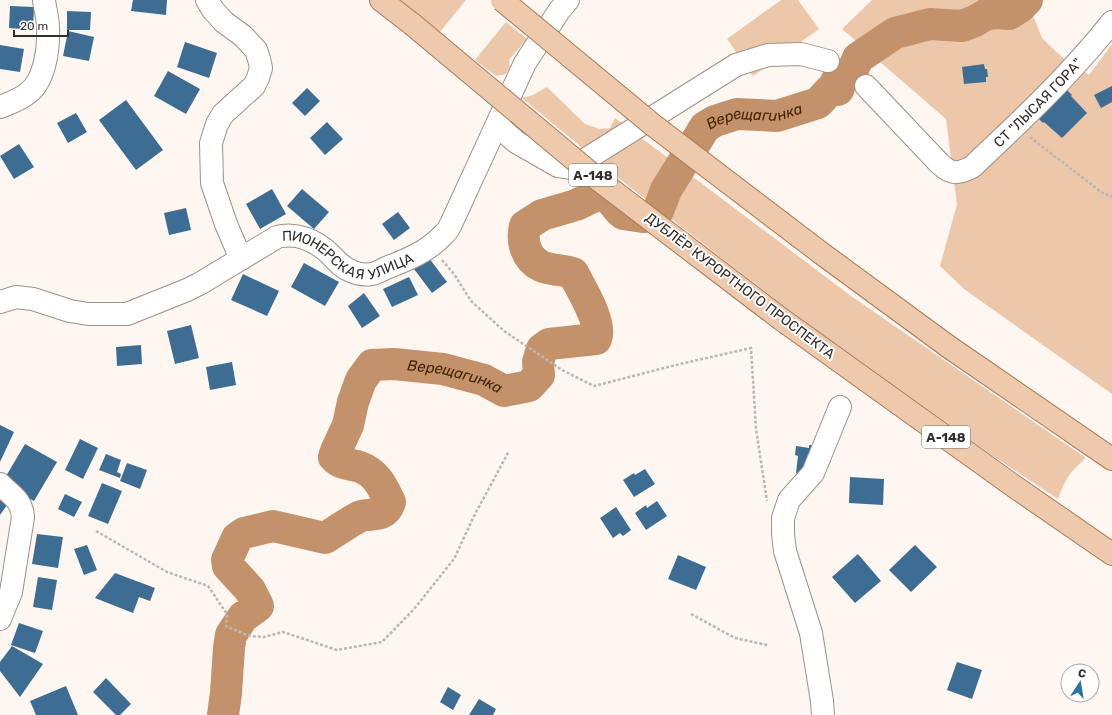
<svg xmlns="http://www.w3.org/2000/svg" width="1112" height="715" viewBox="0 0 1112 715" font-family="Rubik,sans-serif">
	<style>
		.green { fill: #edc7aa }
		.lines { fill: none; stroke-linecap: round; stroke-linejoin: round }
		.river { stroke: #c3926b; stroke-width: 32 }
		.building { fill: #3e6d93 }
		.street-casing { stroke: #9d928a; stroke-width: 24 }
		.primary-casing { stroke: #a57b5a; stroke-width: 24 }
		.path { stroke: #bdb6b2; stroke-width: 2.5; stroke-dasharray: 3 2; stroke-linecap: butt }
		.street { stroke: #fff; stroke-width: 22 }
		.primary { stroke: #eec9ab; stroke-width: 22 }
		.primary-bridge-casing { stroke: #a57b5a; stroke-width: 24; stroke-linecap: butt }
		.primary-bridge { stroke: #eec9ab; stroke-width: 22 }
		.labels { text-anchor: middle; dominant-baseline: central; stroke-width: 4; stroke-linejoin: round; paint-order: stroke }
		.shield { fill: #fff; stroke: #706d6b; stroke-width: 1 }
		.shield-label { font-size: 13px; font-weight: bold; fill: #332e2b }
		.street-label { font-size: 14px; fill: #332e2b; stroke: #fff }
		.water-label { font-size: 15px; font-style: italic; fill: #442304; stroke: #fff }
	</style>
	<rect width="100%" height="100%" fill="#fdf6f1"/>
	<g class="green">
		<path d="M400,0h66l-26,32z"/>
		<path d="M781,0h17l21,29 -66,47 -26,-37z"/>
		<path d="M872,0h160v13l10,25 21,20 26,17 23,-31v350l-148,-105 -24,-23 17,-62 -11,-85 -104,-90z"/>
		<path d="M506,22l21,17 -18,21 1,7 -4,7 -10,2 -21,-16z"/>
		<path d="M547,87l38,37 15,5 10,-1 5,-10 236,178 235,162c-16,14 -21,21 -28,41l-74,-49 -155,-109 -203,-157 -104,-86 11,-3z"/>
	</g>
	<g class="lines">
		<path class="river" id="s1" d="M223,715l3,-22 3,-45 2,-13 12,-18 15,-11 -8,-16 -22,-24 -1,-6 10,-22 7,-5 29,-7 52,12c9,-5 28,-19 36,-22 12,-3 24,2 29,-14 -7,-14 -13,-29 -30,-35 -9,-3 -19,-2 -26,-10l2,-6 12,-26 5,-23 8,-22 11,-15 22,-1 49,5 41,11 20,11 25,-5 10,-11 -1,-13 4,-13 7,-5 47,-5c7,-16 -16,-52 -23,-66 -10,-3 -24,-3 -32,-7 -15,-7 -20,-25 -16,-40l17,-11 34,-10 23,-11 9,3 11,13 4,4 20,3 9,-1 6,-5 8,-21 39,-63 10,-6 22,-7 40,2 41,-13 12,-13 3,-1 5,1 1,-2 -3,-3v-3l15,-8 7,-16 37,-25 35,-9 32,2 13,-5 12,-7 10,-1 12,1 11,-7 7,-7"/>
	</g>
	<g class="building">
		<path d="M133,0h34l-1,15 -35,-4z"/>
		<path d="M10,6l24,1 -1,23 -24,-2z"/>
		<path d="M67,11l24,1 -1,18h-23z"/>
		<path d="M68,31l26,6 -5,24 -26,-5z"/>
		<path d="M185,42l32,11 -8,25 -32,-11z"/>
		<path d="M0,45l24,4 -4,23 -20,-3z"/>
		<path d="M984,64l1,5h2l1,8h-2v5l-22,2 -2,-17z"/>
		<path d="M168,71l32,18 -14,25 -32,-18z"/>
		<path d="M1112,86v16l-11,6 -7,-13z"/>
		<path d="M307,88l13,13 -15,15 -13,-13z"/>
		<path d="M1067,90l5,5 -1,1 16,17 -25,25 -18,-16 -1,1 -4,-4 8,-9 -2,-2z"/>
		<path d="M126,100l37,50 -27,20 -37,-50z"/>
		<path d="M76,113l11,19 -19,11 -11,-20z"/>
		<path d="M327,122l16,17 -18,16 -15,-17z"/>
		<path d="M19,144l15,23 -20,12 -14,-23z"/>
		<path d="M272,189l14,25 -26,15 -14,-25z"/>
		<path d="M302,189l27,23 -15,17 -27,-23z"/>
		<path d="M186,208l5,22 -22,5 -5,-22z"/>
		<path d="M398,212l12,16 -16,12 -12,-16z"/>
		<path d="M429,258l18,24 -15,11 -18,-24z"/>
		<path d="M304,263l35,19 -14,24 -34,-19z"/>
		<path d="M243,274l36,17 -12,25 -36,-16z"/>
		<path d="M409,277l9,18 -26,12 -9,-18z"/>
		<path d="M364,293l16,23 -18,12 -14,-22z"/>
		<path d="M191,325l8,33 -24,6 -8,-33z"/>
		<path d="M141,345l1,19 -25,2 -1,-19z"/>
		<path d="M232,362l4,23 -26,5 -4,-23z"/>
		<path d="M0,425l14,7 -14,30z"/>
		<path d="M80,439l18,9 -15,31 -18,-9z"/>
		<path d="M25,444l32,18 -23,39 -32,-18z"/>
		<path d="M809,445h6l-8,29 -11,-1 2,-17 -3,-1 1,-9 13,2z"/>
		<path d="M106,454l15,6 -4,12 4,2 -1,4 -21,-8z"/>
		<path d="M127,463l20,7 -7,19 -20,-8z"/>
		<path d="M645,469l10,15 -21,13 -11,-17 11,-7 1,2z"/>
		<path d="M850,477l34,2 -1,26 -34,-2z"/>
		<path d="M102,483l20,8 -14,33 -20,-8z"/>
		<path d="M65,494l17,8 -8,15 -16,-8z"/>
		<path d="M0,500l7,5 -7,10z"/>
		<path d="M657,501l10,15 -21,14 -11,-17 11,-8 1,3z"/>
		<path d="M616,507l15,23 -8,6 -3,-3 -7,5 -13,-20z"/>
		<path d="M37,534l26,3 -5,31 -26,-4z"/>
		<path d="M87,545l10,25 -13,5 -10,-26z"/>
		<path d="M915,545l22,22 -26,25 -22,-22z"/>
		<path d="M858,554l23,27 -26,22 -23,-26z"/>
		<path d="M678,555l28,12 -10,23 -28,-11z"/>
		<path d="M115,573l40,15 -5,13 -11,-4 -6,16 -38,-15z"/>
		<path d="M38,577l19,3 -5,30 -19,-3z"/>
		<path d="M19,623l24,8 -8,22 -24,-8z"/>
		<path d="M12,646l31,18 -23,33 -20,-26v-9z"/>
		<path d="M957,662l25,8 -10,29 -25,-9z"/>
		<path d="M106,678l25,26 -11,11h-4l-23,-23z"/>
		<path d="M66,686l12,29h-42l-6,-14z"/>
		<path d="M448,687l13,8 -8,15 -13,-8z"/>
		<path d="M479,699l17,10 -3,6h-24z"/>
	</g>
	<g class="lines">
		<g class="street-casing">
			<g id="street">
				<path d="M207,0l6,10 11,12 19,14 13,14 3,9 2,9 -3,10 -4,8 -31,28 -6,10 -6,19 1,40 14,41 15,35"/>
				<path id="s2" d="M866,86l74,78c12,11 18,10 32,3 49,-46 98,-92 140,-145"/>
				<path d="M0,107c10,-4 20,-7 28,-14 17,-12 21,-46 20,-65 0,-10 -3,-19 -4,-28"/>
				<path d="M497,125l19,17 42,24 14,2 164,-103 32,-10 33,-1 27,7"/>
				<path id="s3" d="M0,302l16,-5 17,2 37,12 18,3h39l60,-24 14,-7 76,-46c19,-5 38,3 53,17 7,7 11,13 21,17 6,3 14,4 21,3 5,-1 10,-4 14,-6 21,-8 43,-17 58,-34 3,-2 5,-6 7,-10l74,-161 34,-52 9,-11"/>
				<path d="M0,484c12,12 22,16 23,33l-12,75 -11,27"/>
				<path d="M823,715l-1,-14 -11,-68 -26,-82 -2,-17v-16l6,-18 24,-27 27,-66"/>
			</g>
		</g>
		<g class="primary-casing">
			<g id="primary">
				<path d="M381,0l31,24"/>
				<path d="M821,253l128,94 163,112"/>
				<path d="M781,319l234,168 97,67"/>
			</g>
		</g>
		<g class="path">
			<path d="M1030,137l71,55 11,5"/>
			<path d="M442,260l12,14 17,27 33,30 58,39 32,16 86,-22 71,-16 5,81 11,72"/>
			<path d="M96,531l71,41 41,14 19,28 -1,12 23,10 15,1 19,-5 54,18 45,-8 32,-33 40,-50 19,-41 36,-67"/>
			<path d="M691,614l44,24 32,7"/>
		</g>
		<use href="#street" class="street"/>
		<use href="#primary" class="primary"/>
		<g class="primary-bridge-casing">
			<g id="primary-bridge">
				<path d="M502,0l151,125 168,128"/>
				<path d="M412,24l188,157 181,138"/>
			</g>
		</g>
		<use href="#primary-bridge" class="primary-bridge"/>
	</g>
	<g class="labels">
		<g class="shield">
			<rect x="569" y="164" width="48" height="22" rx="3"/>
			<rect x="922" y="426" width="48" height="22" rx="3"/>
		</g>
		<g class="shield-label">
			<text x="593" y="175">А-148</text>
			<text x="946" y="437">А-148</text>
		</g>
		<g class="street-label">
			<text stroke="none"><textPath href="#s2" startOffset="235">СТ "ЛЫСАЯ ГОРА"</textPath></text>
			<text stroke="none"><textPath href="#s3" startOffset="377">ПИОНЕРСКАЯ УЛИЦА</textPath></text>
			<text transform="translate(740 286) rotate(37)">ДУБЛЁР КУРОРТНОГО ПРОСПЕКТА</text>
		</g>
		<g class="water-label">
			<text stroke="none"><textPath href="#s1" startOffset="1256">Верещагинка</textPath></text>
			<text stroke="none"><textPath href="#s1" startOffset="631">Верещагинка</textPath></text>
		</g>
	</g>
	<g transform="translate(1080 683) rotate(12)"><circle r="19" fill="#ffffff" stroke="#adabaa"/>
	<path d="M0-3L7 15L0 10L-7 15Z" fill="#2c72a7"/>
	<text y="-6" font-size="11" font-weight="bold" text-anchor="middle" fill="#332e2b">С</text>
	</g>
	<path d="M14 30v6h54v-6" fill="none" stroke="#332e2b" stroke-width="2"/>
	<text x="20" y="30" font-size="12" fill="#332e2b" stroke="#ffffff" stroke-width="3" paint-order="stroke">20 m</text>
</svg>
